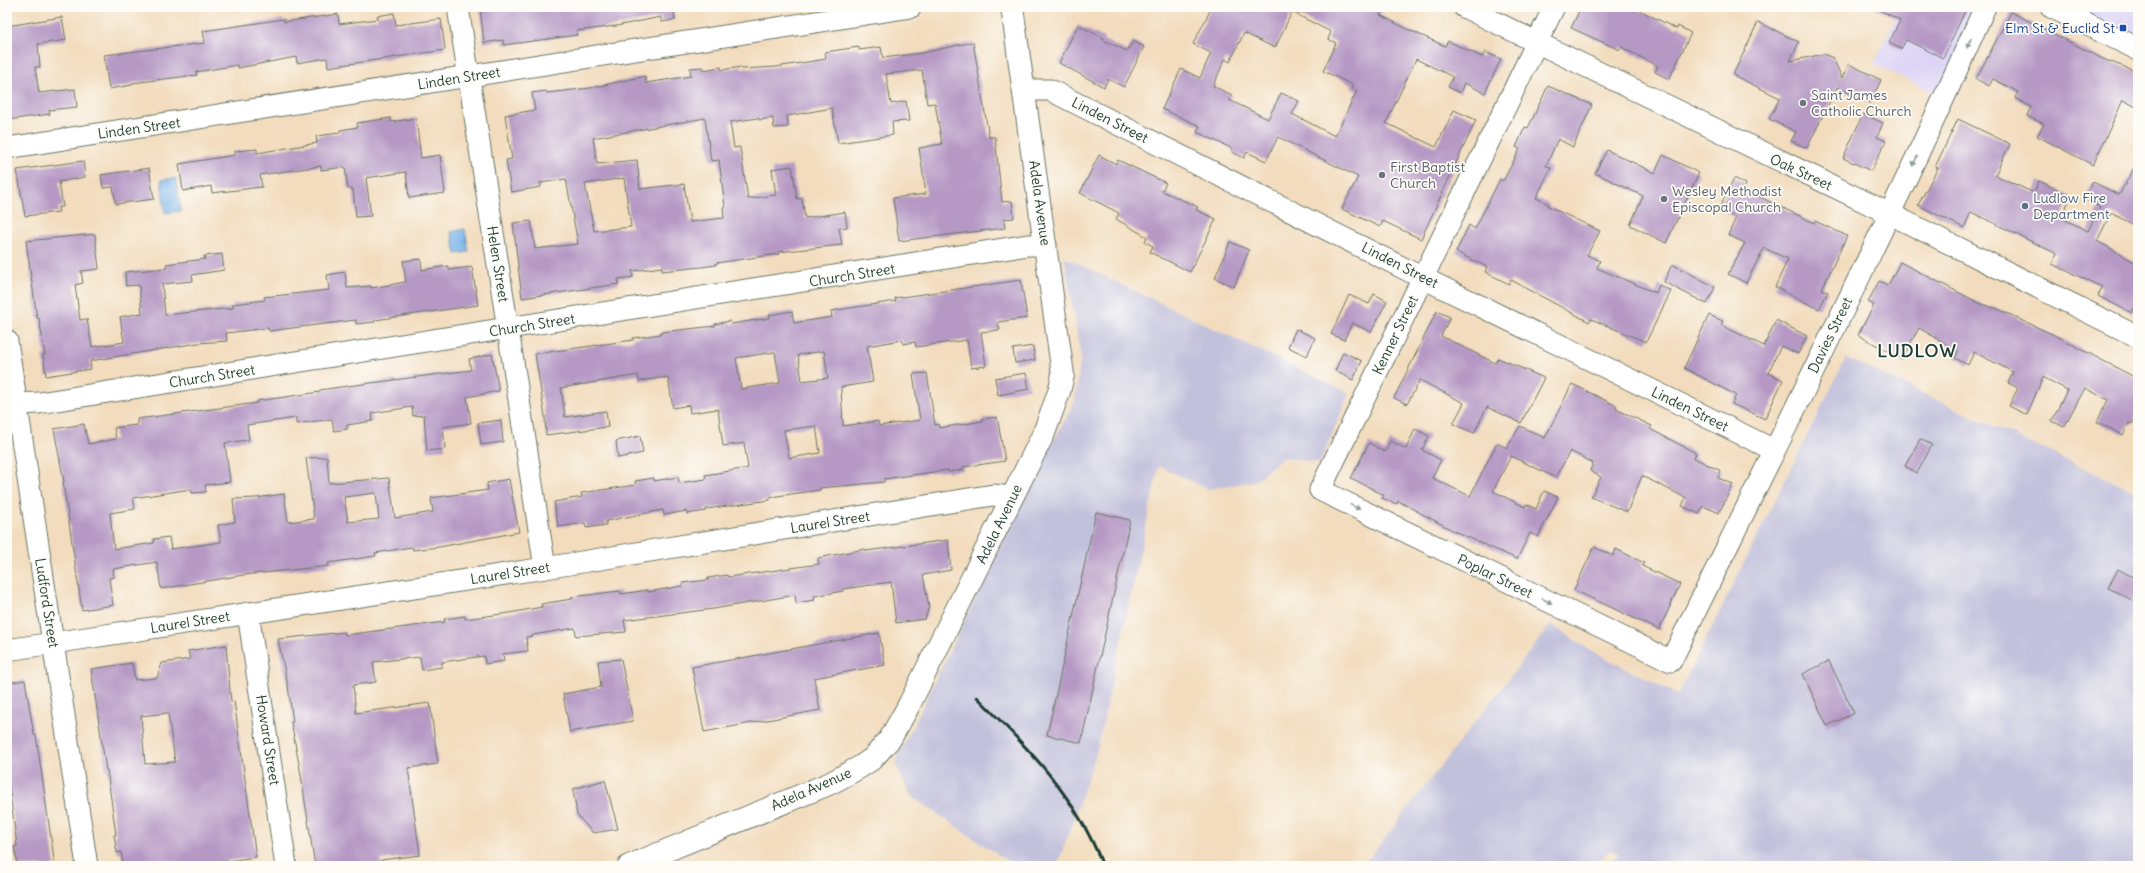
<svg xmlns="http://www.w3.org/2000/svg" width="2145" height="873" viewBox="0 0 2145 873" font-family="Delius,sans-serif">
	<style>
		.built { fill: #ddd5f6 }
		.industrial { fill: #c2c1dc }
		.water { fill: #77b1e8; stroke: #4b778e }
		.building { fill: #b598c4; fill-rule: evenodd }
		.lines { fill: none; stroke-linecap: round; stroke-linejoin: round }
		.street-casing { stroke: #697564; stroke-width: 23 }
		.secondary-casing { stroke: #697564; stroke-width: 24 }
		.street { stroke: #fff; stroke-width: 21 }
		.secondary { stroke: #fff; stroke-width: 22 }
		.rail { stroke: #1f3d34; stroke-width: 3 }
		.oneway { fill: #8f9e9a }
		.transit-dot { fill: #1a4fb4; stroke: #fdfcf7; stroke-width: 1.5 }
		.worship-dot { fill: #6b7280; stroke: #fdfcf7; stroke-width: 1.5 }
		.service-dot { fill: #5c6f8a; stroke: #fdfcf7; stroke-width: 1.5 }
		.labels { text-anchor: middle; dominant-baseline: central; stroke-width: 3.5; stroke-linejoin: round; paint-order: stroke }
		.transit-label { font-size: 14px; fill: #164399; stroke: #fdfcf7; text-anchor: end }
		.street-label { font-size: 14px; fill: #1f3d34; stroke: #fdfcf7 }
		.worship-label { font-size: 14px; fill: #5b616d; stroke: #fdfcf7; text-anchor: start }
		.service-label { font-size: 14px; fill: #4e5e75; stroke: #fdfcf7; text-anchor: start }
		.district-label { font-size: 18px; font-weight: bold; letter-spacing: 1px; fill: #1f3d34; stroke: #fdfcf7 }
	</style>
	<rect width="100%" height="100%" fill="#fdfcf7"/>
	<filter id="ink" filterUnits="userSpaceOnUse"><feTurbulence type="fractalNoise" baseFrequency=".025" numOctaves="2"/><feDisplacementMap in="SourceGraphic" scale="8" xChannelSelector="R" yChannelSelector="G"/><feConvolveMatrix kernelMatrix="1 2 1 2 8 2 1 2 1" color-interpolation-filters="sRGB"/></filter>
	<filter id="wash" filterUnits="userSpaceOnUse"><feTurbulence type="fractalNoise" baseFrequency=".012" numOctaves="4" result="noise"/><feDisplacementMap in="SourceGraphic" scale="16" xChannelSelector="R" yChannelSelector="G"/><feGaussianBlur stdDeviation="0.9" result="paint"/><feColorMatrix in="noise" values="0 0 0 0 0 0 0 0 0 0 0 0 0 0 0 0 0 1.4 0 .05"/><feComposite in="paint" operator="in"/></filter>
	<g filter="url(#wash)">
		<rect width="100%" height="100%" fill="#f2dcbd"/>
		<g class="built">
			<path d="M1901,7h84l-40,91 -71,-34z"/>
			<path d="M2052,7h86v42z"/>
		</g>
		<g class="industrial">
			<path d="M1064,257l285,136 -29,70 -37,-6 -28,24 -47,8 -49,-23 -63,288 -39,112h-42l-104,-70 -16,-33 142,-291 38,-71 6,-46z"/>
			<path d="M1846,358l292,135v373h-535l16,-12 -9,-4 -16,16h-231l188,-242 39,26 88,45z"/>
		</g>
		<g class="water">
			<path d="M176,178l5,33 -16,2 -4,-33z"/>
			<path d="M465,229l4,23 -13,2 -5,-22z"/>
		</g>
		<g id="blocks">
			<g class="building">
				<path d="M480,7h193l2,13 -14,2v-5l-45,9 -40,5 1,4 -73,10 -1,-5 -19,3z"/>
				<path d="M1212,7h172l-4,8 27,14 38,17 3,-5 34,16 3,-5 16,7 -16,34 -21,-10 -4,10 -12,-6 5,-10 -37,-18 -30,64 50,24 18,-37 22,10 -55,119 -38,-18 -3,6 -38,-18 16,-32 -80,-40 -12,24 -19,-9 -3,6 -12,-6 1,-3 -36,-17 3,-6 -38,-17 19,-40 19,9 11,-25 -18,-9zM1292,12l39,20 -3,7 8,4 -13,28 30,14 -2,3 6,3 -22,45 -43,-22 7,-13 -18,-8 -13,26 -39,-19 3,-5 -19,-9 12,-27 5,3 14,-29 31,15z"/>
				<path d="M1581,7h52l44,22 1,-3 13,7 -22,46 -14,-7 3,-6 -37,-19 -1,3 -49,-22z"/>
				<path d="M1873,7h94l-24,51 -37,-18 -5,9 -12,-6 11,-23z"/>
				<path d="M2011,12l92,47 35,13v36l-15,-8 -30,65 -56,-29 7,-12 -17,-8 4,-9 -16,-9 3,-6 -25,-13 -4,7 -13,-7z"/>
				<path d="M394,13l2,12 45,-6 4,31 -117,17 -1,-9 -30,5 -1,-6 -58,11v-3l-42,7 1,3 -65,8v2l-23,4 -5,-34 101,-12 -2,-12 81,-12v3l54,-8 1,10 39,-5 -1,-3z"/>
				<path d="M62,17l4,23 -28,4 2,23h-5l4,26 36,-4 2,18 -28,3 1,4 -42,6 -1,-94z"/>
				<path d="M1758,22l41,20 -9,19 34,-7 9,4 9,20 7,-14 32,16 -11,23 -33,-16 -30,61 -16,-7 5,-9 -27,-13 11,-21 -47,-23z"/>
				<path d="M1078,25l26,13 -1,2 24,11 6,-10 11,6 -20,40 -16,-8 -4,8 -45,-24z"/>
				<path d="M973,42l16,95h6l7,65 10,-1 2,17 -10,1 1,9 -106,13 -6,-43 33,-4 -7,-46 23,-4 -7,-41 -8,1 -5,-34 -36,4 5,30 15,-3 3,20 -17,1 1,13 -55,8 -6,-35 -45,8 1,11 -14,1 -1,-10 -14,2v-2l-29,4 4,26 6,-1 8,52 28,-4 -4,-26 20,-3 5,33 5,-1 3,20 40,-6 2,15 -8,1 3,17 -64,7 1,2 -63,9v2l-14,2 -40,4v-4l-30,4 1,6 -15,2 1,5 -97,14 -9,-75 18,-2 4,28 43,-5 -12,-65 -26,4 1,4 -30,5 -5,-32 6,-1 -7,-44 30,-5 -3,-17 14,-2 1,2 43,-5 55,-12 1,7 45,-7 -1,-8 13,-1v3l18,-3 1,3 19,-3 1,2 34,-2 50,-8 -1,-7 34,-5v3l22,-3 2,11 39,-5zM705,118l6,43 8,-1 6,47h-2l1,11 -34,4 -6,-38 -44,5 -3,-29 -40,4 -4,-26zM624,178l7,49 -37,4 -9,-47z"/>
				<path d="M1548,86l44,19 -19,42 -15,-8 -12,27 5,2 -15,30 13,6 -1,2 52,25 -13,24 13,6 -3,7 59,25 3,-8 12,6 -25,51 -55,-23 -2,3 -78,-42 -2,4 -24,-12 2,-5 -31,-15 13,-27 6,4 25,-50 3,2 17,-32 -4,-2 9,-20 3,1z"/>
				<path d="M1863,114l20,9 -6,14 9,4 -15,30 -28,-13z"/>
				<path d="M391,118v4l25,-4 5,40 19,-3 5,38 -36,5 -3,-26 -40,6 5,38 -15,1 -3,-28h-5l-3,-22 -24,3v-4l-61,9 2,12 -50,6 -1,-7 -28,5 -4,-27 56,-9v-4l22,-2v4l60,-10 -1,-7 24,-3v-3l18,-3 -1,-4z"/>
				<path d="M1958,119l52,25 -15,31 39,18 5,-12 32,15 -10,22 27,13 12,-24 -16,-8 9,-17 26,13 19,-34v66l-27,-14 -14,28 41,23v45l-4,-1 -2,5 -34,-17 4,-9 -50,-23 5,-10 -86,-42 -7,16 -46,-23 20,-37 -3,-1z"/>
				<path d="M1607,150l48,23 8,-18 36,18 -33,70 -36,-18 13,-29 -48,-23z"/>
				<path d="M1099,155l17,9 2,-4 48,23 -4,8 36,16 -2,3 20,9 -26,53 -40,-20 3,-6 -8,-4 2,-5 -31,-18 3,-6 -39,-20z"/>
				<path d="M83,161l2,16 -26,5 4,25h-5l1,5 -34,4 -8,-46z"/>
				<path d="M149,168l5,31 -38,5 -3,-17 -10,1 -2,-13z"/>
				<path d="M1734,178l12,6 -2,5 70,34 1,-2 32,15 -25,53 6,3 -9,17 -44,-22 13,-28 -24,-11 -18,35 -18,-9 17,-31 -17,-8 8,-17 -17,-9z"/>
				<path d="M95,234l4,35 -18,2 2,12 -8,2 5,35 7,-1 5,28 32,-5 -4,-25 22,-4 -3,-28 -13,1 -1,-14 42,-4 -1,-4 39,-5 -1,-3 18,-2 2,16 -32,5 1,6 -31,3 3,31 68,-7v-4l32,-4 -1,-3 65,-7 -2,-15 18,-3 2,16 24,-2v2l35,-6 -3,-21 18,-2 1,11 26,-4 1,4 23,-3 6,38 -103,15v2l-19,2v-4l-87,11 -1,-3 -42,5 1,8 -29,2 -108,18 1,8 -45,7 -3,-21h2l-6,-37h-2l-11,-77z"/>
				<path d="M1230,242l19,8 -15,37 -19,-9z"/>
				<path d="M1900,262l81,42 17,5 56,26 84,44v33l-6,12 -3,-1 -6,12 -26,-13 11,-22 -23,-12 -21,39 -12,-6 15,-31 -24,-13 -16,38 -18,-9 9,-18 -10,-5 5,-11 -39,-20 -6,13 -13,-7 3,-7 -39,-23 -17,31 -44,-24 16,-30 -6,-3 11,-21 9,4z"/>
				<path d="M1672,264l43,23 -8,17 -43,-22z"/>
				<path d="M1021,280l6,38 -29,4 2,8 -19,2 5,34 -15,2 -4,-28 -51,7 -1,-5 -12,2 -1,-4 -35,6 6,36 -32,5 2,39 35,-5 1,5 41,-6 -7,-46 14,-1 8,52 3,-1 1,4 44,-7 -1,-2 15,-2 8,44 -42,6v3l-15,2v-2l-64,9v3l-64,6v2l-50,7v3l-64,9v2l-19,3v-3l-23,4 -1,-5 -57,11v4l-20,3 -1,-5 -27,4 -4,-25 28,-5 -1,-4 55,-8 -1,-4 19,-3v3l24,-4 1,6 27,-4 -1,-4 43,-7 -4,-25 -21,3 -5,-37 -28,4 -1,-8 -16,3 -5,-31 -29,4 -1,-6 -77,13 4,29 41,-6 2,16 -62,8 -1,-18 -10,-63 98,-14v-2l28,-4v-2l54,-6v-2l15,-3 1,3 39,-6 -1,-3 23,-4 2,12 38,-6 -1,-6 65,-10 -1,-3zM824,351l4,27 -26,3 -4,-26zM775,352l5,31 -39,6 -5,-31zM816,426l4,27 -31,5 -5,-28z"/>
				<path d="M1374,294l13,7 -16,31 -19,-9 -8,17 -13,-6 18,-39 20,9z"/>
				<path d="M1437,311l13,6 -9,19 54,27 3,-5 46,20 -23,45 -34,-16 -13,26 -21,-9 11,-21 -44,-23 -13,24 -13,-6z"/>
				<path d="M1709,315l14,6 -2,4 43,21 12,-26 31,16 -9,18 -17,-8 -13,27 15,7 -18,39 -33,-15 4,-9 -52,-27z"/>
				<path d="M1296,329l19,9 -8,18 -19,-9z"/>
				<path d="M1033,346l2,14 -20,3 -2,-14z"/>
				<path d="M1343,352l19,9 -9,19 -18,-9z"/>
				<path d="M492,354l7,37 -32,6 4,26 -28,4 2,22 -18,2 -3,-36 -11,1 -1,-9 -40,6 1,8 -26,4v4l-13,2 -2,-12 -36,5v-6l-49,7 2,15 -24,3 5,39 -25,3 1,7 -14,1 -1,-4 -58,9 2,11 -25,4 4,36 40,-6v-4l15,-2 2,12 50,-7 -3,-17 17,-3 -2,-23 23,-1 28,-4 4,28 26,-3 -8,-61 21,-1 2,26 60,-5 6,40 38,-6 -2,-14 57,-8 -1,-7 22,-4 10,53 -80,15 -26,3 -1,-3 -37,6 1,3 -48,7 1,3 -86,9 -82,14 -4,-27 -44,7 1,8 -5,1 4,27 -31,5 -19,-128h1l-10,-53 30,-5 4,20 28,-5 -2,-11 23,-3v-6l120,-16v-2l63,-9v-2l20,-3 131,-17 -2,-11zM376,493l3,26 -31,3 -4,-25z"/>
				<path d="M1026,373l3,16 -31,6 -3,-17z"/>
				<path d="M1572,384l45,22 -1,3 36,17 -2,3 46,24 -2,5 27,13 -3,7 15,6 -14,29 -16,-7 -4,8 -17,-8 4,-8 -44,-22 -15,36 -36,-15 10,-20 -11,-6 3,-8 -23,-12 -14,27 -45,-22 -18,35 32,16 1,-3 10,5 8,-18 14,6 -20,40 -8,-4 -13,26 -63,-28 -56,-30 -1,3 -15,-6 2,-3 -33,-17 18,-35 16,9 5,-11 16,8 9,-20 14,7 -7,14 19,10 -9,18 38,18 27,-53 10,5 13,-22 25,12z"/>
				<path d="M501,420l2,22 -22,3 -3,-22z"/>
				<path d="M640,436l3,17 -25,5 -2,-17z"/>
				<path d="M1920,439l12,6 -15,28 -12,-7z"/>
				<path d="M1096,512l34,8 -49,223 -34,-8z"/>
				<path d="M948,540l3,30 -28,5 6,32 -4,12 -29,4 -5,-41 -48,7v2l-29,5 1,4 -19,3 -1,-8 -82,14 -89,11 2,12 -50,4 -1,-8 -42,7v1l-7,1 2,14 -25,3 1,7 -19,3 -1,-8 -42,6v5l-20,3 -2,-13 -47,5 3,20 -23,3 3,28 74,-10 8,61 -30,4 12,87 -39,5 1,6h-67l-15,-97 -9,-47h2l-5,-36 -10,-47 67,-7v3l100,-13 -1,-3 21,-3v3l44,-6 33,-6 -1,-3 31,-5 -1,-2 49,-6 1,3 27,-4v2l34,-6v-3l26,-3v-2l19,-3 1,2 91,-13 -1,-6 47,-9 1,2z"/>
				<path d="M1594,547l19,9 3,-7 28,14 -2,3 38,18 -21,46 -85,-40z"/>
				<path d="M2118,569l20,11v23l-30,-15z"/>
				<path d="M879,633l6,32 -71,13 6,32 -116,22 -12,-65z"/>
				<path d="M226,645l5,57 3,-1 22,156 -49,7v2h-84l-2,-14 -4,1 -3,-18h2l-9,-65h-1l-15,-101 41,-6 3,17 22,-2 5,-15 28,-4 -2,-8zM168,713l7,49 -30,2 -4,-48z"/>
				<path d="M621,659l12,62 -63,11 -7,-38 38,-7 -3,-26z"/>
				<path d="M1829,661l25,52 -27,13 -24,-52z"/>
				<path d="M25,680l9,55h2l19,131h-37l-4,-19 3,-1 -10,-75v-88z"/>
				<path d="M605,780l13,49 -25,4 -16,-18 -4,-26z"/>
			</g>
		</g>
	</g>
	<g filter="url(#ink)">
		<use href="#blocks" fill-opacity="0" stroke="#697564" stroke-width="1"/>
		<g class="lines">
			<g class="street-casing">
				<g id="street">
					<path d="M458,7l87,561"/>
					<path d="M1464,7l426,207 248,123"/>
					<path d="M1554,7l-234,483 351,171c106,-217 216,-433 314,-654"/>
					<path d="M1024,90h26l373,188 351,172"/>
					<path d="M7,148l904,-141"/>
					<path d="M7,341l80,525"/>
					<path d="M18,404l21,-1 989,-158h18"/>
					<path d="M248,613l38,253"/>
					<path d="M7,650l538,-82 448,-73 19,2"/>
				</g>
			</g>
			<g class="secondary-casing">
				<g id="secondary">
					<path d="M2052,7l86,42"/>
					<path d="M629,866l202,-83 29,-16 12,-8 18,-20 18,-32 136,-274 15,-41 4,-17 -51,-368"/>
				</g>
			</g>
			<use href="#street" class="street"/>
			<use href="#secondary" class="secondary"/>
			<path class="rail" d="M977,697c52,52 99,99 126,169"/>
		</g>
		<defs><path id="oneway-solid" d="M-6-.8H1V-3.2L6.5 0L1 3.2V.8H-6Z"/></defs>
		<g class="oneway">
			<use href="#oneway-solid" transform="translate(1969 43) rotate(114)"/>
			<use href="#oneway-solid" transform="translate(1915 161) rotate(115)"/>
			<use href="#oneway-solid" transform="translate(1355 507) rotate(26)"/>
			<use href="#oneway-solid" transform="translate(1547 601) rotate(26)"/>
		</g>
	</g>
	<rect class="transit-dot" x="2119" y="24" width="8" height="8" rx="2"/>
	<g class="worship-dot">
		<circle cx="1803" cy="103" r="4"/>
		<circle cx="1382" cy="175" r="4"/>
		<circle cx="1664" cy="199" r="4"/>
	</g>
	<circle class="service-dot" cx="2025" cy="206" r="4"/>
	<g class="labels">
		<g class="transit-label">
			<text x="2115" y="28">Elm St &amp; Euclid St</text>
		</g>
		<g class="street-label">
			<text transform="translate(459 78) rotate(-9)">Linden Street</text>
			<text transform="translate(1110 120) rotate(27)">Linden Street</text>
			<text transform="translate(139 128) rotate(-8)">Linden Street</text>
			<text transform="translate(1801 172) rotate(25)">Oak Street</text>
			<text transform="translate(1040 203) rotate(82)">Adela Avenue</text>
			<text transform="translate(498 264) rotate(81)">Helen Street</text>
			<text transform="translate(1400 265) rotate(27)">Linden Street</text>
			<text transform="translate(852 275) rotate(-9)">Church Street</text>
			<text transform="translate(532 325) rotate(-9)">Church Street</text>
			<text transform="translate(1395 335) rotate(-64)">Kenner Street</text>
			<text transform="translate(1830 335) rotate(-64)">Davies Street</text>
			<text transform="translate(212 376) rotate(-9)">Church Street</text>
			<text transform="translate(1690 409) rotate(26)">Linden Street</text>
			<text transform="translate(830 522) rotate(-9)">Laurel Street</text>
			<text transform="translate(999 524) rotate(-64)">Adela Avenue</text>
			<text transform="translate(510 573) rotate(-9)">Laurel Street</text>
			<text transform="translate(1495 576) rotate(26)">Poplar Street</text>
			<text transform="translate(47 603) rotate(81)">Ludford Street</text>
			<text transform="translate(190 622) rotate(-9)">Laurel Street</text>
			<text transform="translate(268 740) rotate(81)">Howard Street</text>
			<text transform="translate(811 789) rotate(-24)">Adela Avenue</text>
		</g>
		<g class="worship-label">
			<text x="1811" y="95">Saint James<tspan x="1811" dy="16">Catholic Church</tspan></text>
			<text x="1390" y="167">First Baptist<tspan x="1390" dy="16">Church</tspan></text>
			<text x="1672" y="191">Wesley Methodist<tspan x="1672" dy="16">Episcopal Church</tspan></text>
		</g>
		<g class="service-label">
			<text x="2033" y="198">Ludlow Fire<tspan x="2033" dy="16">Department</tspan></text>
		</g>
		<g class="district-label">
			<text x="1917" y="350">LUDLOW</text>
		</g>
	</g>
	<rect width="2145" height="873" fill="none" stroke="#fdfcf7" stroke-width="24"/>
</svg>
